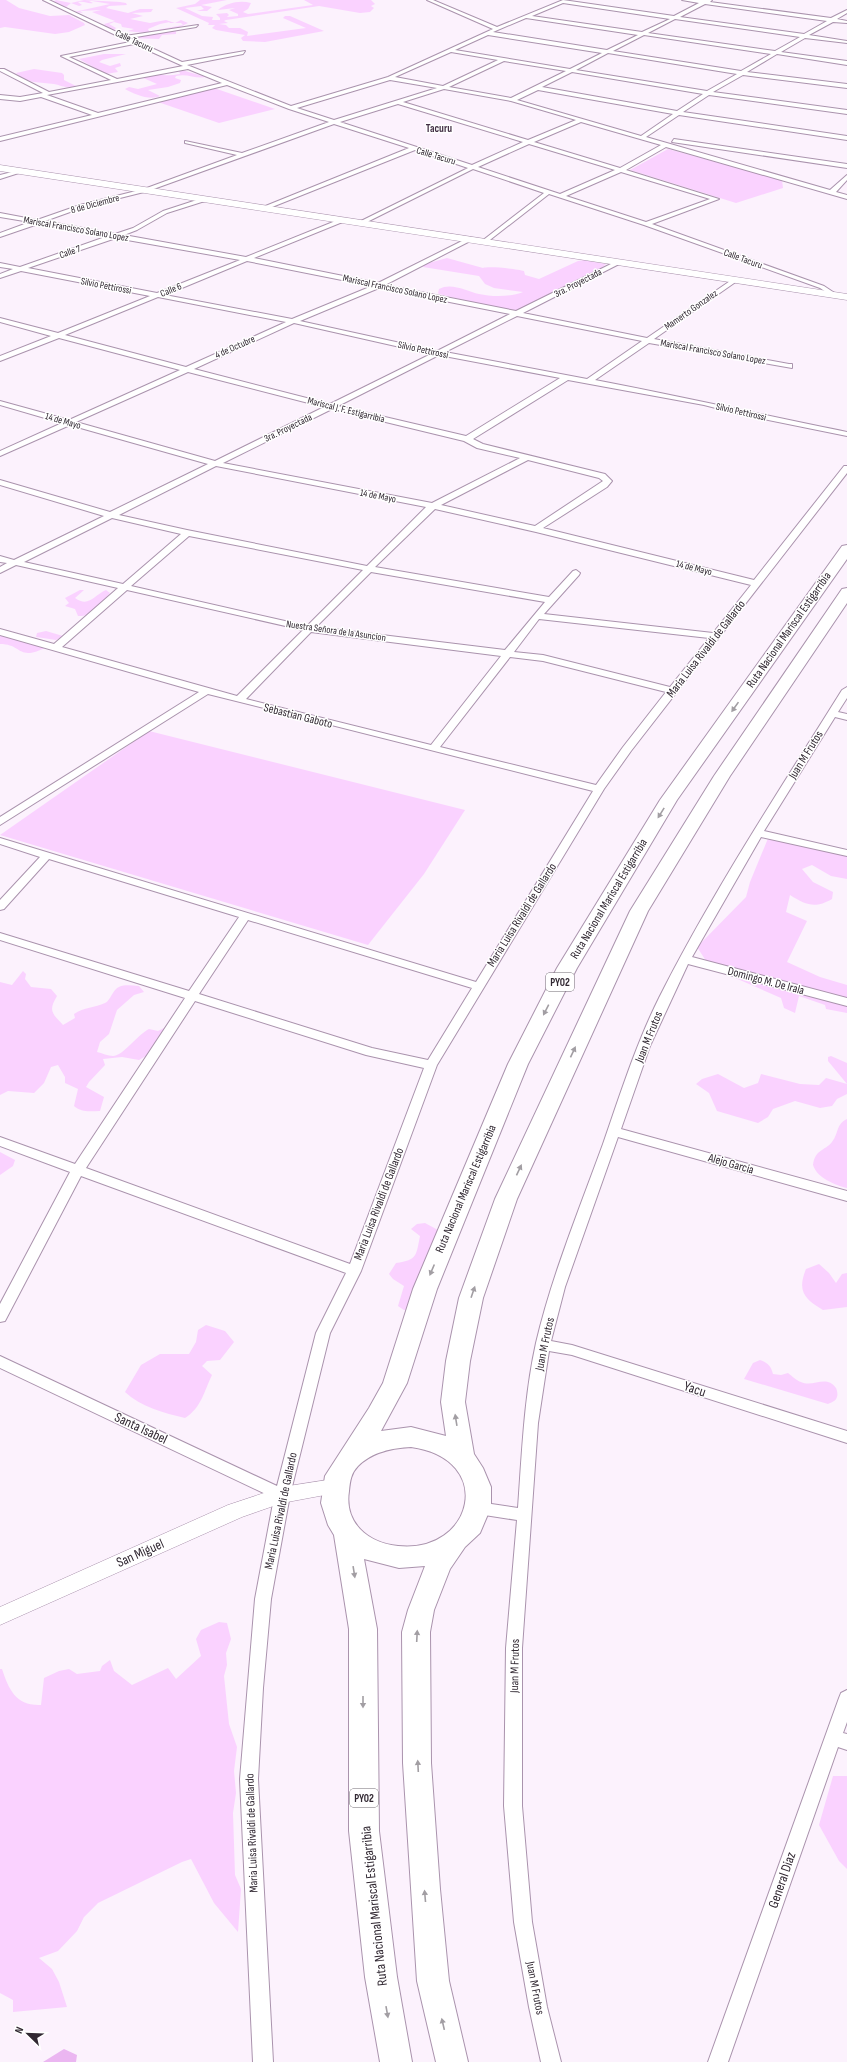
<svg xmlns="http://www.w3.org/2000/svg" width="847" height="2062" viewBox="0 0 847 2062" font-family="'Sofia Sans Condensed',sans-serif">
	<style>
		.green { fill: #fad2ff; fill-rule: evenodd }
		.water { fill: #ebb6f1 }
		.lines { fill: none; stroke-linecap: round; stroke-linejoin: round }
		.minor-casing { stroke: #aa93ad; stroke-width: 2 }
		.tertiary-casing { stroke: #aa93ad; stroke-width: 1 }
		.primary-casing { stroke: #aa93ad; stroke-width: 1 }
		.trunk-casing { stroke: #aa93ad; stroke-width: 2 }
		.minor { fill: #fff; fill-rule: evenodd }
		.tertiary { fill: #fff; fill-rule: evenodd }
		.primary { fill: #fff; fill-rule: evenodd }
		.trunk { fill: #fff; fill-rule: evenodd }
		.oneway { fill: #a29ea3 }
		.labels { text-anchor: middle; dominant-baseline: central; stroke-width: 3; stroke-linejoin: round; paint-order: stroke }
		.far-street-label { font-size: 10px; fill: #312832; stroke: #fff }
		.far-neighbourhood-label { font-size: 11px; font-weight: bold; fill: #422f44; stroke: #fff }
		.shield { fill: #fff; stroke: #6f6870; stroke-width: 1 }
		.shield-label { font-size: 11px; font-weight: bold; fill: #312832 }
		.street-label { font-size: 12px; fill: #312832; stroke: #fff }
		.near-street-label { font-size: 14px; fill: #312832; stroke: #fff }
	</style>
	<rect width="100%" height="100%" fill="#fcf2fd"/>
	<g class="green">
		<path d="M0,0h6l13,8 31,8 19,-1 15,8 1,2 -16,7 -14,2 -50,-7 -5,1z"/>
		<path d="M56,0l15,3 13,-3 36,2 6,1 1,2 -18,1 -3,2 22,5 12,-4h13l-2,3 -19,1 11,3 -13,3 20,4 16,-3 9,3 6,-3 7,3 -10,5h1l-3,3v3l-14,1 -3,4 -27,-1 -9,-3 21,-2 -16,-2 6,-2 -12,-2 -1,-3 -7,-2 -5,2 7,4 -2,2 -8,-3 -2,-3 11,-3 -23,-9 9,-2 -21,1 3,2 -9,-1 36,-8 -18,-3h-3l4,2c-6,1 -7,-2 -15,-1l4,3 -3,1 -8,-3 -5,4 -13,-5zM170,22l-1,1h12l2,2 -31,6h-3l-1,-2 12,-5z"/>
		<path d="M200,0h27l-26,5 11,2 -5,4h-10l7,-2 -3,-3 -16,2 17,8 11,1 -1,3h8v-2l-4,-4 11,-1 2,2 -2,2 11,-1v-2l-9,-4 6,-2 -17,2c9,-7 21,-10 33,-7l-3,6 -5,3 5,2 65,-9 -9,-5h67l4,4 -4,2 3,2 -4,4 -10,1 -41,-7 -93,14 -2,1 4,2 -9,1 7,1 3,3h11l8,4 -1,4 59,-8 -23,-10 2,-2h5l34,15 -59,11 -22,-1 -2,-3 4,-3 -29,-5 -4,-2 3,-3h-7l1,-2 -33,-15 19,-4z"/>
		<path d="M104,54h22l-24,6 -3,2 11,4 10,-3 1,3 -6,2 3,4 -12,2 -27,-15z"/>
		<path d="M34,69l28,4 2,2v5l12,6c-9,3 -13,0 -22,-2 -13,-2 -28,0 -38,-11z"/>
		<path d="M182,70l24,7c-11,2 -19,-4 -30,-1l-1,2 6,2 -1,3 -12,4 -20,3 12,6c-10,5 -26,-2 -35,-7l4,-2 9,2 19,-5 -16,-7c13,-4 26,0 39,-3l-1,-3z"/>
		<path d="M214,88l61,21 -56,14 -61,-21z"/>
		<path d="M668,149l114,31 1,8 -47,15 -106,-33z"/>
		<path d="M447,258l36,10c6,-2 35,1 41,3l1,4 14,4 39,-18 6,-1 22,4c-8,8 -20,11 -30,16 -20,11 -42,20 -60,33l-77,-19 -1,-1 1,-4c12,-7 28,2 40,5 13,3 32,3 44,-2l-29,-4 -9,-4 -6,-8 -56,-9 2,-3z"/>
		<path d="M80,590h4l-9,8c14,10 19,-3 31,-8l4,3c-9,11 -17,24 -32,23l-3,-7 -10,-3 4,-3 -4,-5z"/>
		<path d="M46,631l17,5 -7,4 -20,-3 1,-4z"/>
		<path d="M0,632l47,15c-30,15 -24,-3 -47,-3z"/>
		<path d="M149,731l316,79 -41,64 -56,71 -368,-110z"/>
		<path d="M769,836l31,8 8,-4 39,16v23l-16,-3 -19,-11 -10,4 11,13 20,10 -1,7c-17,10 -26,6 -42,-4l-4,17 21,9 -20,41 33,15 27,8v28l-21,-4 -1,-4 -26,-9 -4,17 -11,-5 -3,-10 -71,-31 -13,-20 49,-50 4,-15z"/>
		<path d="M23,971l3,3 -1,5 6,8 20,2 6,7c-9,15 -5,17 6,29l12,-7 -1,-4c10,-7 21,-6 31,-11 4,-2 5,-6 8,-10 5,-10 16,-8 26,-7l5,6 -10,3 -17,15 -8,24 -9,8 -3,10c5,1 11,4 16,4 10,0 24,-21 36,-27l9,2 8,-4 -10,23 -17,10 -17,-3 -19,2 2,6 -16,17 -3,5 18,10 -4,14c-10,0 -18,2 -26,-5l4,-17 -13,-6v-6l-7,-12 -7,2 -7,16 -10,10 -26,-2 -8,4v-113l12,3z"/>
		<path d="M831,1056l16,7v31l-10,5 -5,7 -12,2 -25,-7 -22,8 -5,8 -10,6 -41,-12 -8,-18 -13,-9 6,-5 16,-5 26,14 14,-5 3,-9 39,10 19,1 7,-7 21,6 -19,-23v-4z"/>
		<path d="M847,1119v69c-12,-3 -30,-10 -34,-23 2,-16 12,-14 19,-23 7,-9 4,-18 15,-23z"/>
		<path d="M0,1152l15,8 -2,6 -13,9z"/>
		<path d="M425,1223l13,7 -27,79 -7,1 -6,-4 6,-20 -11,-7 -4,-5 7,-11c22,-3 20,-8 24,-27l-9,-7 6,-5z"/>
		<path d="M819,1264l10,9 7,10 6,-9 5,-1v34l-24,3c-19,-11 -26,-19 -17,-41z"/>
		<path d="M206,1325l19,6 9,11 -14,18 -13,1 -5,5 10,9c-8,16 -10,32 -27,43 -21,-5 -44,-11 -60,-26l16,-27 19,-11h29l7,-12 2,-12z"/>
		<path d="M760,1360c8,3 11,6 13,14l8,1 7,-2c4,3 9,8 13,9 12,6 25,-8 35,6 1,2 2,6 1,9 -1,4 -5,5 -9,7l-84,-25 9,-16z"/>
		<path d="M219,1622l8,1 4,16 -5,14 1,12 -3,11 5,48 8,23 -3,24 2,22 -3,20 2,62 6,14 -3,43 -24,-29 -23,-44 -9,3 -84,41 -14,14 -7,14 -19,20 -19,7 13,11 7,13 8,25 -54,5v-12l-13,-7v-324h2c7,21 14,37 39,36l3,-27 15,-7 10,-2 8,5 23,-3 2,-5 8,-6 4,11 18,14 36,-17 8,11 25,-23 -5,-17 5,-9z"/>
		<path d="M833,1776h14v93l-8,-8 -20,-36z"/>
	</g>
	<path class="water" d="M64,2049l13,6 -1,7h-33z"/>
	<g class="lines">
		<g class="minor-casing">
			<g id="minor">
				<path d="M43,0h6l76,36 73,-11 -2,2 -66,11 52,24 63,-11 -2,3 -56,11 104,41 97,-29 105,-48 -66,-29h6l64,27 66,-27 111,16 25,-13 -17,-3h30l-2,2 121,16 16,-8v3l-10,6 10,2v2l-14,-1 -24,13 38,6v2l-42,-5 -24,14 66,9v4l-70,-11 -30,18 100,12v4l-104,-13 -30,17 134,18v4l-138,-19 -26,17 164,24v4l-168,-25 -33,22 184,53 17,-15v5l-11,12 11,3v4l-181,-52 -40,23 93,29 -67,25 172,62 12,8v2h-4l-12,-8 -176,-63 -95,-31 -63,49h-4v-2l62,-48 -71,-24 -110,55h-4v-2l109,-54 -53,-18 -148,59h-4v-2l146,-59 -75,-24 -186,67 -64,16 -39,14 70,13 18,-6 30,-17 43,-14 2,1v2l-41,13 -30,17 -13,5 122,22 97,-39 2,1v2l-91,37 124,25 92,-46 3,2 -1,1 -87,45 131,26 103,-51 2,1v2l-98,50 124,25 86,-59h4v2l-83,58 135,25h3v4l-143,-25 -54,37c84,16 168,35 252,52v4l-104,-21 -39,-10 -136,-25 -95,59 10,5 122,30 7,7 -5,6 -64,41 211,52 90,-114h3v7l-216,278 -27,38 -167,276 -76,206 -31,62 -40,162 -19,104 -8,89 -5,91 15,283h-20l-13,-283 15,-180 19,-101 -274,-130v-12l277,130 39,-153 30,-60 -265,-97 -76,145 -5,1v-18l70,-132 -70,-26v-9l75,27 110,-166 -185,-58v-7l189,58 50,-74 -190,-58 -45,50 -4,1v-10l40,-43 -40,-13v-6l476,144 117,-191 -385,-97 -208,131v-8l199,-125 -199,-57v-6l54,15 64,-56 -102,-23 -16,8v-6l7,-4 -7,-1v-6l14,4 90,-44 -104,-31v-5l110,32 98,-48 -138,-39 -70,31v-5l62,-28 -62,-18v-4l69,19 111,-50 -121,-32 -59,23v-5l51,-20 -51,-14v-4l58,15 92,-37 -129,-25 -21,7v-4l13,-5 -13,-2v-4l20,4 88,-31 -70,-12 -38,13v-4l30,-11 -30,-5v-4l37,7 43,-15 64,-16 93,-34 -52,-12v-2l57,12 87,-31 -40,-13 -62,-24 -227,56v-4l92,-22 -51,-18 -21,4 -20,-2v-4l20,2 23,-4 -43,-22v-2h4l45,23 62,-12 -50,-24 69,-14zM563,3l107,16 -28,13 -110,-16zM705,4l122,17 -23,13 -124,-17zM526,18l112,17 -31,15 -114,-18zM675,19l125,18 -25,14 -127,-18zM488,35l114,18 -32,16 -115,-19zM644,35l127,19 -30,17 -128,-20zM134,44l49,22 -66,13 -48,-22zM451,52l47,8 -55,26 -48,-9zM608,53l129,21 -30,17 -131,-21zM504,61l62,10 -55,27 -62,-11zM188,69l34,14 -124,30 -51,-18zM572,72l131,22 -26,17 -135,-24zM390,80l47,8 -103,32 -37,-12zM444,89l67,12 65,19 -48,20 -125,-38zM538,90l135,24 -32,22 -124,-36zM398,104l125,38 -51,23 -132,-43zM581,122l80,23 -41,23 -86,-26zM529,144l86,26 -55,24 -82,-27zM621,172l89,27 -64,23 -80,-26zM116,238l124,22 -83,33 -129,-25zM247,261l125,25 -80,33 -127,-24zM379,288l131,26 -73,37 -137,-30zM158,297l128,25 -100,45 -121,-32zM517,316l125,25 -55,38 -142,-27zM294,323l137,31 -101,50 -136,-35zM439,355l121,23 -94,58 -128,-30zM188,372l136,35 -109,54 -139,-39zM332,409l132,32 13,7 43,10 -88,45 -209,-40zM528,460l71,18 4,3 -68,45 -94,-21zM216,466l210,41 -59,59 -180,-36 -68,-15zM435,509l101,23 215,53 -38,48 -169,-19 35,-39 1,-2 -4,-3 -3,1 -24,26 -174,-30zM112,518l69,16 -58,50 -99,-22zM189,536l174,34 -56,56 -176,-40zM371,572l174,30 -40,48 -189,-23zM127,590l176,40 -66,66 -175,-49zM539,619l170,19 -39,49 -127,-32 -29,-3zM311,632l190,24 -70,89 -185,-46zM510,657l33,4 123,31 -43,55 -27,38 -156,-38zM248,920l224,68 -44,72 -56,-12 -173,-54zM195,1001l171,54 58,13 -74,196 -264,-96z"/>
				<path d="M674,139l173,25v4l-175,-26z"/>
				<path d="M20,170l5,1 -25,8v-4z"/>
				<path d="M847,687v11l-9,14 9,2v6l-12,-3 -71,114 83,19v6l-86,-19 -69,120 155,41v8l-159,-42 -38,82 -29,83 226,62v10l-229,-64 -53,150 -14,54 21,4 275,86v12l-275,-88 -23,-4 -11,72 -16,225v158l10,116 15,85 14,55h-20l-12,-55 -15,-85 -10,-116 2,-158 11,-128 -39,-6 -5,-2 -3,-4 3,-4 5,-2 40,6c4,-55 6,-111 18,-165 16,-68 43,-133 67,-199 17,-49 33,-100 56,-146 54,-107 120,-207 183,-308z"/>
				<path d="M847,1690v32l-4,11 4,1v16l-9,-3 -110,315h-20l131,-364 2,-5z"/>
			</g>
		</g>
		<g class="tertiary-casing">
			<path id="tertiary" d="M334,1479l7,3 3,5 -3,5 -59,11 -40,14 -242,108v-18l228,-102 54,-18z"/>
		</g>
		<g class="primary-casing">
			<path id="primary" d="M0,165l847,129v6l-847,-129z"/>
		</g>
		<g class="trunk-casing">
			<path id="trunk" d="M847,545v14l-170,241 -100,168 -49,96 -91,225 -30,94 -26,48 30,-4 35,9 -5,-34 5,-41 13,-63 36,-99 135,-288 84,-135 128,-187 5,-1v15l-117,173 -82,135 -131,288 -34,99 -13,63 -5,41 9,52 9,14 8,19v20l-11,26 -15,14 -15,22 -16,41 -4,22 1,131 9,126 9,92 19,81h-32l-19,-81 -14,-218 -1,-131 6,-22 17,-44 -26,2 -35,-9 13,70 2,202 18,146 15,85h-32l-15,-85 -16,-146v-202l-15,-94 -6,-10 -7,-22 4,-27 44,-68 14,-25 30,-94 95,-225 49,-96 103,-168 182,-254zM411,1447c86,12 62,107 -13,99 -30,-3 -54,-23 -49,-55 1,-10 2,-18 9,-25 14,-14 34,-18 53,-19z"/>
		</g>
		<use href="#minor" class="minor"/>
		<use href="#tertiary" class="tertiary"/>
		<use href="#primary" class="primary"/>
		<use href="#trunk" class="trunk"/>
	</g>
	<defs><path id="oneway-solid" d="M-6-.8H1V-3.2L6.5 0L1 3.2V.8H-6Z"/></defs>
	<g class="oneway">
		<use href="#oneway-solid" transform="translate(735 707) rotate(125)"/>
		<use href="#oneway-solid" transform="translate(661 813) rotate(122)"/>
		<use href="#oneway-solid" transform="translate(546 1010) rotate(117)"/>
		<use href="#oneway-solid" transform="translate(573 1052) rotate(-65)"/>
		<use href="#oneway-solid" transform="translate(519 1170) rotate(-65)"/>
		<use href="#oneway-solid" transform="translate(432 1270) rotate(113)"/>
		<use href="#oneway-solid" transform="translate(473 1292) rotate(-71)"/>
		<use href="#oneway-solid" transform="translate(456 1420) rotate(-99)"/>
		<use href="#oneway-solid" transform="translate(354 1572) rotate(81)"/>
		<use href="#oneway-solid" transform="translate(417 1636) rotate(-87)"/>
		<use href="#oneway-solid" transform="translate(363 1702) rotate(90)"/>
		<use href="#oneway-solid" transform="translate(418 1766) rotate(-93)"/>
		<use href="#oneway-solid" transform="translate(425 1896) rotate(-95)"/>
		<use href="#oneway-solid" transform="translate(387 2012) rotate(80)"/>
		<use href="#oneway-solid" transform="translate(443 2024) rotate(-103)"/>
	</g>
	<g class="labels">
		<g class="far-street-label">
			<text transform="translate(134 41) rotate(25)">Calle Tacuru</text>
			<text transform="translate(436 156) rotate(17)">Calle Tacuru</text>
			<text transform="translate(95 204) rotate(-15)">8 de Diciembre</text>
			<text transform="translate(76 229) rotate(10)">Mariscal Francisco Solano Lopez</text>
			<text transform="translate(70 252) rotate(-19)">Calle 7</text>
			<text transform="translate(743 259) rotate(20)">Calle Tacuru</text>
			<text transform="translate(578 283) rotate(-27)">3ra. Proyectada</text>
			<text transform="translate(106 286) rotate(11)">Silvio Pettirossi</text>
			<text transform="translate(395 289) rotate(12)">Mariscal Francisco Solano Lopez</text>
			<text transform="translate(171 290) rotate(-22)">Calle 6</text>
			<text transform="translate(691 310) rotate(-35)">Mamerto Gonzalez</text>
			<text transform="translate(235 347) rotate(-24)">4 de Octubre</text>
			<text transform="translate(423 350) rotate(12)">Silvio Pettirossi</text>
			<text transform="translate(713 352) rotate(10)">Mariscal Francisco Solano Lopez</text>
			<text transform="translate(346 410) rotate(14)">Mariscal J. F. Estigarribia</text>
			<text transform="translate(741 412) rotate(13)">Silvio Pettirossi</text>
			<text transform="translate(63 421) rotate(16)">14 de Mayo</text>
			<text transform="translate(288 428) rotate(-26)">3ra. Proyectada</text>
			<text transform="translate(378 496) rotate(11)">14 de Mayo</text>
			<text transform="translate(694 568) rotate(14)">14 de Mayo</text>
			<text transform="translate(336 631) rotate(8)">Nuestra Señora de la Asuncion</text>
		</g>
		<g class="far-neighbourhood-label">
			<text x="439" y="128">Tacuru</text>
		</g>
		<g class="shield">
			<rect x="546" y="973" width="28" height="18" rx="3"/>
			<rect x="350" y="1789" width="28" height="18" rx="3"/>
		</g>
		<g class="shield-label">
			<text x="560" y="982">PY02</text>
			<text x="364" y="1798">PY02</text>
		</g>
		<g class="street-label">
			<text transform="translate(789 630) rotate(-55)">Ruta Nacional Mariscal Estigarribia</text>
			<text transform="translate(706 649) rotate(-52)">Maria Luisa Rivaldi de Gallardo</text>
			<text transform="translate(298 716) rotate(14)">Sebastian Gaboto</text>
			<text transform="translate(806 755) rotate(-58)">Juan M Frutos</text>
			<text transform="translate(609 899) rotate(-59)">Ruta Nacional Mariscal Estigarribia</text>
			<text transform="translate(522 915) rotate(-58)">Maria Luisa Rivaldi de Gallardo</text>
			<text transform="translate(766 981) rotate(15)">Domingo M. De Irala</text>
			<text transform="translate(649 1037) rotate(-68)">Juan M Frutos</text>
			<text transform="translate(731 1164) rotate(16)">Alejo Garcia</text>
			<text transform="translate(466 1189) rotate(-67)">Ruta Nacional Mariscal Estigarribia</text>
			<text transform="translate(379 1204) rotate(-69)">Maria Luisa Rivaldi de Gallardo</text>
			<text transform="translate(545 1344) rotate(-78)">Juan M Frutos</text>
			<text transform="translate(281 1511) rotate(-78)">Maria Luisa Rivaldi de Gallardo</text>
			<text transform="translate(515 1666) rotate(-89)">Juan M Frutos</text>
			<text transform="translate(252 1833) rotate(-92)">Maria Luisa Rivaldi de Gallardo</text>
			<text transform="translate(535 1988) rotate(79)">Juan M Frutos</text>
		</g>
		<g class="near-street-label">
			<text transform="translate(695 1389) rotate(18)">Yacu</text>
			<text transform="translate(141 1428) rotate(25)">Santa Isabel</text>
			<text transform="translate(140 1553) rotate(-24)">San Miguel</text>
			<text transform="translate(782 1880) rotate(-71)">General Diaz</text>
			<text transform="translate(374 1906) rotate(-96)">Ruta Nacional Mariscal Estigarribia</text>
		</g>
	</g>
	<g transform="translate(28 2034) rotate(293)" stroke="#ffffff" stroke-width="3" paint-order="stroke">
	<path d="M0-3L7 15L0 10L-7 15Z" fill="#312832"/>
	<text y="-6" font-size="11" font-weight="bold" text-anchor="middle" fill="#312832">N</text>
	</g>
</svg>
